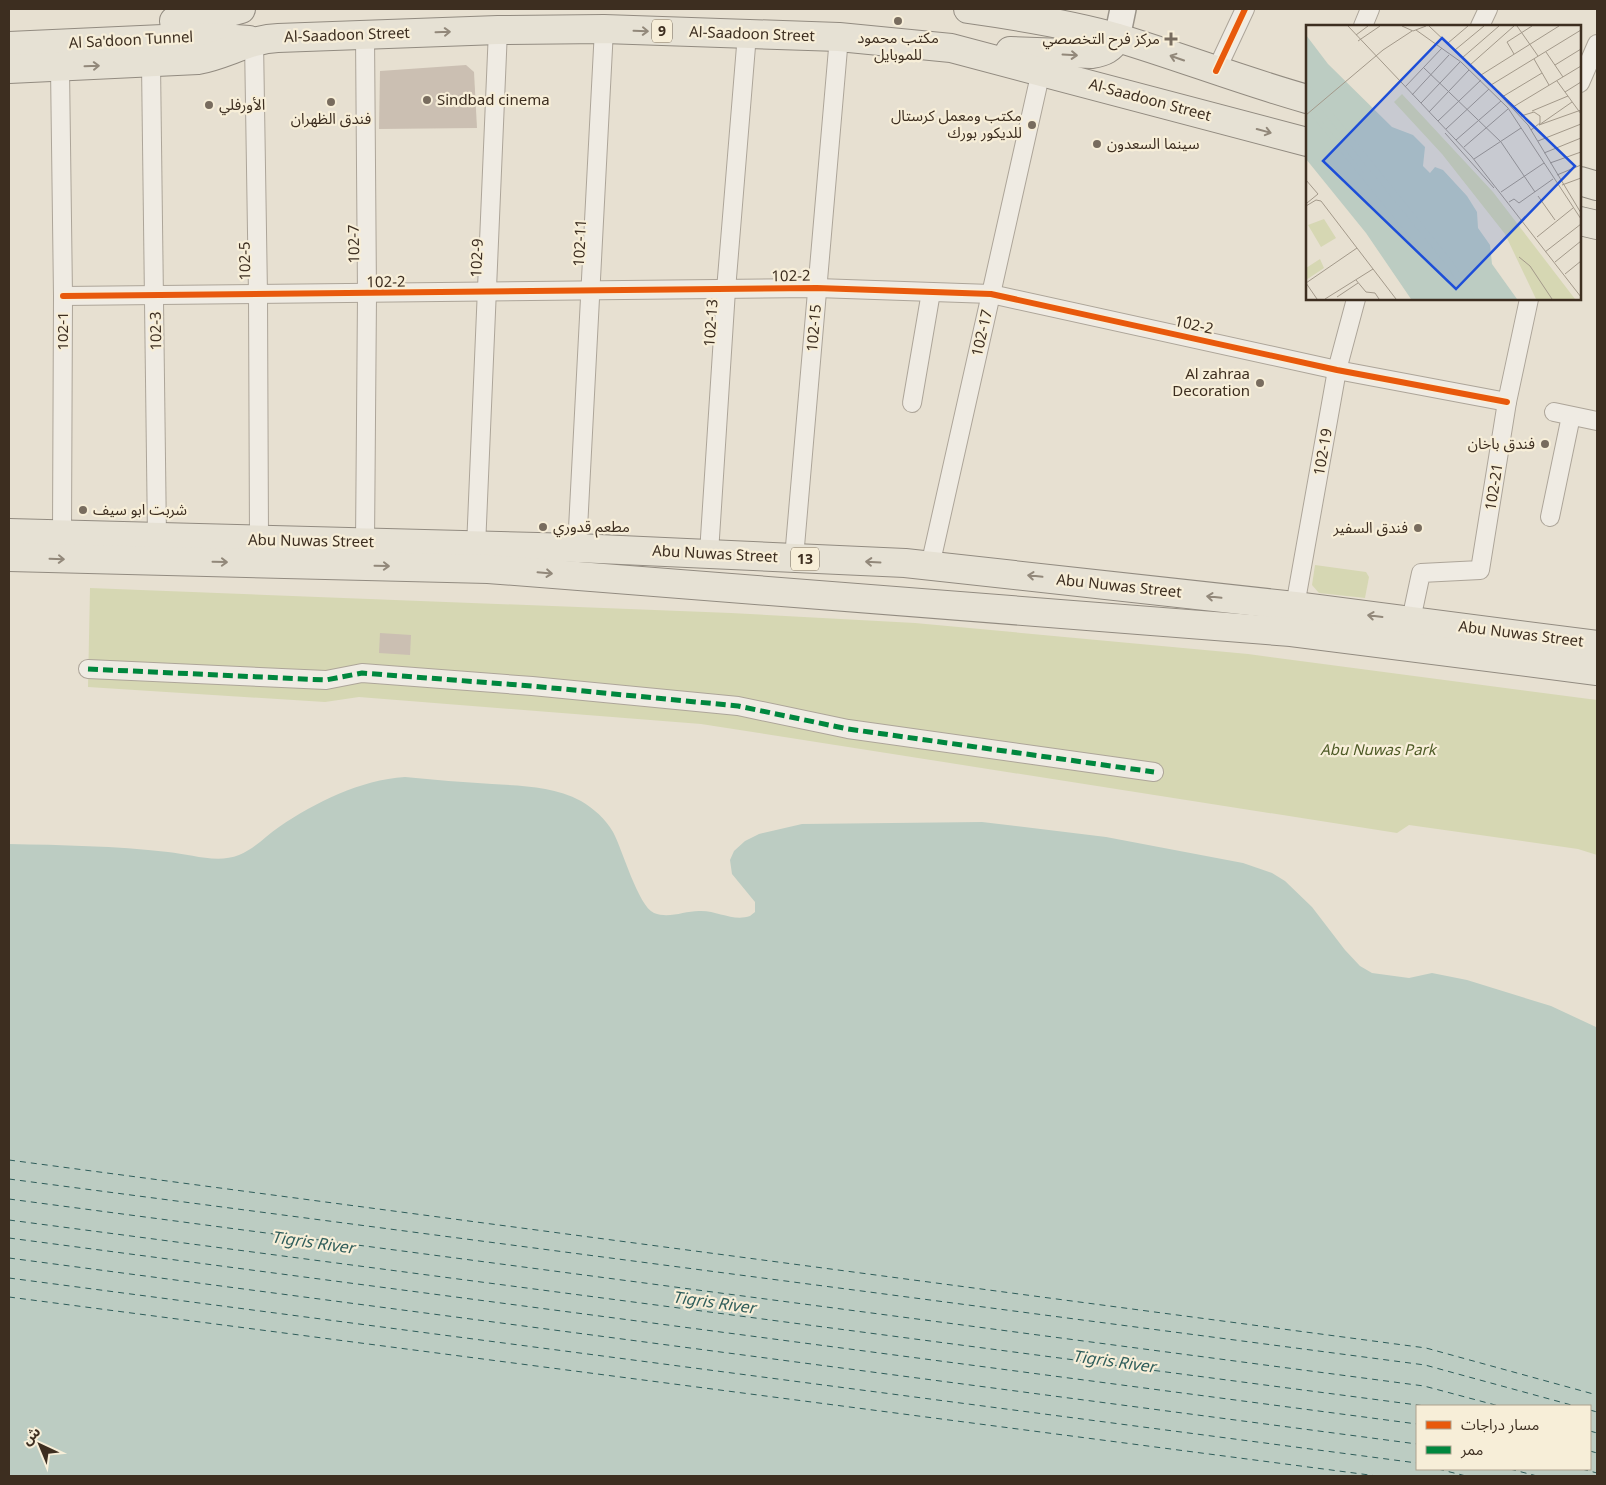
<svg xmlns="http://www.w3.org/2000/svg" width="1606" height="1485" viewBox="0 0 1606 1485" font-family="Georgia,'Noto Sans Arabic',serif">
	<style>
		.green { fill: #d6d7b3 }
		.water { fill: #bcccc2; fill-rule: evenodd }
		.lines { fill: none; stroke-linecap: round; stroke-linejoin: round }
		.ferry { stroke: #2f5d5a; stroke-width: 1; stroke-dasharray: 6 5; stroke-linecap: butt }
		.building { fill: #cbbfb2 }
		.street-casing { stroke: #ada599; stroke-width: 20 }
		.secondary-casing { stroke: #9c958a; stroke-width: 28 }
		.primary-casing { stroke: #928b80; stroke-width: 30 }
		.street { stroke: #efebe3; stroke-width: 18 }
		.secondary { stroke: #efebe3; stroke-width: 25 }
		.primary { stroke: #e6e1d4; stroke-width: 28 }
		.quiet { stroke: #00873e; stroke-width: 5; stroke-dasharray: 10 5; stroke-linecap: butt }
		.cycleway-casing { stroke: #f7eed8; stroke-width: 9 }
		.cycleway { stroke: #e8590c; stroke-width: 6 }
		.oneway { stroke: #92887a }
		.poi-dot { fill: #786c5e; stroke: #f7eed8; stroke-width: 2 }
		.labels { text-anchor: middle; dominant-baseline: central; stroke-width: 4.5; stroke-linejoin: round; paint-order: stroke }
		.shield { fill: #f7eed8; stroke: #756857; stroke-width: 1 }
		.shield-label { font-size: 14px; font-weight: bold; fill: #3d2e20 }
		.street-label { font-size: 15px; fill: #3d2e20; stroke: #f7eed8 }
		.poi-label { font-size: 15px; fill: #3d2e20; stroke: #f7eed8; text-anchor: end }
		.park-label { font-size: 15px; font-style: italic; fill: #4d5a26; stroke: #f7eed8 }
		.water-label { font-size: 16px; font-style: italic; fill: #2f5d5a; stroke: #f7eed8 }
		.inset-river { fill: none; stroke: #bcccc2; stroke-width: 2.5 }
		.inset-road { fill: none; stroke: #a3998a; stroke-width: 1 }
		.view { fill: #1d4ed8; fill-opacity: 0.15; stroke: #1d4ed8; stroke-width: 2.5 }
		.inset-edge { fill: none; stroke: #3d2e20; stroke-width: 2.5 }
	</style>
	<rect width="100%" height="100%" fill="#e7e0d1"/>
	<g class="green">
		<path d="M1315,565l51,7 3,5 -4,21 -46,-5 -7,-8z"/>
		<path d="M90,588l641,25 184,10 333,31 349,46v155l-19,-6 -169,-24 -12,8 -696,-109 -342,-27 -34,5 -237,-15z"/>
	</g>
	<path class="water" d="M405,777c29,3 58,5 87,7 31,2 61,2 89,17 13,8 24,17 32,31 9,16 25,74 41,81 15,6 30,-2 45,-2 18,-1 34,11 51,5l5,-4v-10l-23,-28 -2,-14 4,-9 11,-10 14,-7 43,-10 180,-2 124,15 137,26 29,10 13,8 27,26 33,43 15,16 12,7 37,5 23,-5 35,7 84,26 45,21 1,449h-1588v-632c53,1 106,2 159,8 22,2 49,12 71,3 15,-6 27,-19 40,-28 37,-25 81,-47 126,-50zM1417,1406h173v63h-173z"/>
	<g class="lines">
		<g class="ferry">
			<path d="M9,1160l1417,188 171,47"/>
			<path d="M9,1179l1416,186 150,41"/>
			<path d="M9,1199l1415,187 75,20"/>
			<path d="M9,1220l1416,186"/>
			<path d="M9,1238l1408,186"/>
			<path d="M9,1258l1408,186"/>
			<path d="M9,1278l1408,185"/>
			<path d="M9,1297l1368,179"/>
			<path d="M1590,1410l7,2"/>
			<path d="M1590,1431l7,2"/>
			<path d="M1590,1451l7,2"/>
			<path d="M1438,1469l28,7"/>
			<path d="M1510,1469l27,7"/>
			<path d="M1582,1469l15,4"/>
		</g>
	</g>
	<g class="building">
		<path d="M466,65l8,7 3,56 -98,1 1,-58z"/>
		<path d="M380,633l31,2 -1,20 -31,-2z"/>
	</g>
	<g class="lines">
		<g class="street-casing">
			<g id="street">
				<path d="M1363,26l7,-17"/>
				<path d="M1480,26l8,-17"/>
				<path d="M365,35l2,260 -2,248"/>
				<path d="M254,41l4,254 1,245"/>
				<path d="M151,64l6,474"/>
				<path d="M60,68l3,228 -1,238"/>
				<path d="M1216,71l29,-62"/>
				<path d="M1580,83l17,-39"/>
				<path d="M63,296l754,-8 174,6 346,76 170,32"/>
				<path d="M912,403l19,-111"/>
				<path d="M1554,412l43,9"/>
				<path d="M1550,517l21,-101"/>
				<path d="M476,547l22,-517"/>
				<path d="M577,548l27,-519"/>
				<path d="M709,553l17,-263 21,-256"/>
				<path d="M794,558l45,-521"/>
				<path d="M930,566l111,-495"/>
				<path d="M1295,606l42,-236 19,-71"/>
				<path d="M1411,620l10,-47 59,-3 27,-168 22,-103"/>
				<path d="M88,669l238,11 36,-7 170,13 206,20 110,23 306,43"/>
			</g>
		</g>
		<g class="secondary-casing">
			<path id="secondary" d="M1117,38l6,-29"/>
		</g>
		<g class="primary-casing">
			<g id="primary">
				<path d="M968,9c50,7 101,15 150,29 63,19 125,43 189,61"/>
				<path d="M174,21l31,-2 36,-10"/>
				<path d="M9,46l198,-9 42,3"/>
				<path d="M1010,51l82,3c12,-2 19,-5 25,-16"/>
				<path d="M9,69l189,-9c28,-5 51,-21 80,-22l220,-8 106,-1 235,8 112,11 356,94"/>
				<path d="M1580,181l17,5"/>
				<path d="M1580,221l17,4"/>
				<path d="M9,533l568,15 328,15 390,43 302,39"/>
				<path d="M9,557l479,12 803,63 306,39"/>
			</g>
		</g>
		<use href="#street" class="street"/>
		<use href="#secondary" class="secondary"/>
		<use href="#primary" class="primary"/>
		<path class="quiet" d="M88,669l238,11 36,-7 170,13 206,20 110,23 306,43"/>
		<g class="cycleway-casing">
			<g id="cycleway">
				<path d="M1216,71l29,-62"/>
				<path d="M63,296l754,-8 174,6 346,76 170,32"/>
			</g>
		</g>
		<use href="#cycleway" class="cycleway"/>
	</g>
	<defs><path id="oneway-shaft" d="M-6 0H5M1.5-3L5.5 0L1.5 3" fill="none" stroke-width="1.6" stroke-linecap="round" stroke-linejoin="round" transform="scale(1.25)"/></defs>
	<g class="oneway">
		<use href="#oneway-shaft" transform="translate(641 31) rotate(2)"/>
		<use href="#oneway-shaft" transform="translate(443 32) rotate(-2)"/>
		<use href="#oneway-shaft" transform="translate(1070 55) rotate(3)"/>
		<use href="#oneway-shaft" transform="translate(1177 58) rotate(-161)"/>
		<use href="#oneway-shaft" transform="translate(92 66) rotate(-2)"/>
		<use href="#oneway-shaft" transform="translate(1264 131) rotate(15)"/>
		<use href="#oneway-shaft" transform="translate(57 559) rotate(2)"/>
		<use href="#oneway-shaft" transform="translate(220 562) rotate(1)"/>
		<use href="#oneway-shaft" transform="translate(873 562) rotate(-177)"/>
		<use href="#oneway-shaft" transform="translate(382 566) rotate(1)"/>
		<use href="#oneway-shaft" transform="translate(545 573) rotate(5)"/>
		<use href="#oneway-shaft" transform="translate(1035 576) rotate(-174)"/>
		<use href="#oneway-shaft" transform="translate(1214 597) rotate(-174)"/>
		<use href="#oneway-shaft" transform="translate(1375 616) rotate(-173)"/>
	</g>
	<g class="poi-dot">
		<circle cx="898" cy="21" r="5"/>
		<path d="M1168.5 31.5h5v5h5v5h-5v5h-5v-5h-5v-5h5z"/>
		<circle cx="427" cy="100" r="5"/>
		<circle cx="331" cy="102" r="5"/>
		<circle cx="209" cy="105" r="5"/>
		<circle cx="1032" cy="125" r="5"/>
		<circle cx="1097" cy="144" r="5"/>
		<circle cx="1260" cy="383" r="5"/>
		<circle cx="1545" cy="444" r="5"/>
		<circle cx="83" cy="510" r="5"/>
		<circle cx="543" cy="527" r="5"/>
		<circle cx="1418" cy="528" r="5"/>
	</g>
	<g class="labels">
		<g class="shield">
			<rect x="652" y="19.5" width="20" height="23" rx="4"/>
			<rect x="791" y="547.5" width="28" height="23" rx="4"/>
		</g>
		<g class="shield-label">
			<text x="662" y="31">9</text>
			<text x="805" y="559">13</text>
		</g>
		<g class="street-label">
			<text transform="translate(752 34) rotate(2)">Al-Saadoon Street</text>
			<text transform="translate(347 35) rotate(-2)">Al-Saadoon Street</text>
			<text transform="translate(131 40) rotate(-3)">Al Sa'doon Tunnel</text>
			<text transform="translate(1150 100) rotate(15)">Al-Saadoon Street</text>
			<text transform="translate(580 243) rotate(-87)">102-11</text>
			<text transform="translate(354 244) rotate(-91)">102-7</text>
			<text transform="translate(477 258) rotate(-88)">102-9</text>
			<text transform="translate(245 261) rotate(-91)">102-5</text>
			<text transform="translate(791 276) rotate(-1)">102-2</text>
			<text transform="translate(386 282) rotate(-1)">102-2</text>
			<text transform="translate(711 323) rotate(-86)">102-13</text>
			<text transform="translate(1194 325) rotate(12)">102-2</text>
			<text transform="translate(814 328) rotate(-85)">102-15</text>
			<text transform="translate(63 331) rotate(-90)">102-1</text>
			<text transform="translate(156 331) rotate(-91)">102-3</text>
			<text transform="translate(982 333) rotate(-77)">102-17</text>
			<text transform="translate(1323 452) rotate(-80)">102-19</text>
			<text transform="translate(1494 487) rotate(-81)">102-21</text>
			<text transform="translate(311 541) rotate(1)">Abu Nuwas Street</text>
			<text transform="translate(715 554) rotate(3)">Abu Nuwas Street</text>
			<text transform="translate(1119 586) rotate(6)">Abu Nuwas Street</text>
			<text transform="translate(1521 634) rotate(7)">Abu Nuwas Street</text>
		</g>
		<g class="poi-label">
			<text x="898" y="38" text-anchor="middle">مكتب محمود<tspan x="898" dy="17">للموبايل</tspan></text>
			<text x="1160" y="39">مركز فرح التخصصي</text>
			<text x="437" y="100" text-anchor="start">Sindbad cinema</text>
			<text x="219" y="105" text-anchor="start">الأورفلي</text>
			<text x="1022" y="116">مكتب ومعمل كرستال<tspan x="1022" dy="17">للديكور بورك</tspan></text>
			<text x="331" y="119" text-anchor="middle">فندق الظهران</text>
			<text x="1107" y="144" text-anchor="start">سينما السعدون</text>
			<text x="1250" y="374">Al zahraa<tspan x="1250" dy="17">Decoration</tspan></text>
			<text x="1535" y="444">فندق باخان</text>
			<text x="93" y="510" text-anchor="start">شربت ابو سيف</text>
			<text x="553" y="527" text-anchor="start">مطعم قدوري</text>
			<text x="1408" y="528">فندق السفير</text>
		</g>
		<g class="park-label">
			<text x="1378" y="750">Abu Nuwas Park</text>
		</g>
		<g class="water-label">
			<text transform="translate(313 1243) rotate(8)">Tigris River</text>
			<text transform="translate(714 1303) rotate(8)">Tigris River</text>
			<text transform="translate(1114 1362) rotate(8)">Tigris River</text>
		</g>
	</g>
	<g transform="translate(1306 25)">
		<rect width="275" height="275" fill="#e7e0d1"/>
		<path d="M96,69l91,98 82,107h-39l-31,-65 -63,-80 -48,-52zM18,194l12,19 -15,9 -13,-22zM14,234l4,9 -18,12v-12z" fill="#d6d7b3"/>
		<path d="M0,10l22,29 64,63 21,8 12,12 -2,19 7,7 5,-6 8,3 24,26 10,16 1,16 12,17 2,19 25,35h-106l-45,-66 -60,-74z" fill="#bcccc2"/>
		<path class="inset-river" d="M0,59l15,17M0,62l13,14M0,65l12,13M15,79l130,161 20,34M18,79l128,159 22,36M14,81l129,160 20,33M10,83l130,162 18,29M12,83l129,160 19,31M9,85l129,161 17,28M7,87l130,161 15,26M5,88l130,161 15,25"/>
		<path class="inset-road" d="M42,1l124,131 109,140M96,1l11,5 13,-5M123,1l53,50M211,1l21,30M110,5l45,32 47,46 73,111M50,10l12,-9M52,16l22,-15M142,18l20,-17M149,25l29,-24M240,27l17,25M208,29l-7,-12 25,-16M156,33l37,-32M228,34l15,26M164,40l44,-39M249,40l26,-16M118,43l77,74 34,50M175,50l78,-49M251,56l24,33M185,60l90,-55M99,62l37,-39M259,67l16,-10M106,70l37,-40M194,70l28,30 53,88M196,72l40,-24M115,78l39,-41M207,82l68,-41M226,86l36,-15M123,87l40,-42M0,90l77,-65 29,-19M215,91l13,-4 6,4v7l-9,7M132,96l43,-41M233,100l42,-15M233,100l33,-23M140,104l43,-40M139,108l49,55M150,115l45,-39M232,116l43,-17M158,122l44,-38M238,128l37,-15M168,134l47,-31M244,138l31,-11M251,150l24,-10M0,155l12,14 -11,9M256,160l19,-7M195,167l43,-29M232,171l17,24M203,177l5,-3 5,4 34,-24M0,181l10,-6 5,1 75,98M231,212l36,-29M239,227l36,-28M213,232l11,9 22,33M249,237l26,-21M259,249l16,-13M50,255l10,12 9,1 4,6M0,258l51,-35M0,258l11,16M31,272l21,-14M19,274l48,-30"/>
		<path class="view" d="M136,13l133,128 -119,123 -133,-128z"/>
		<rect width="275" height="275" class="inset-edge"/>
	</g>
	<rect width="1606" height="1485" fill="none" stroke="#3d2e20" stroke-width="20"/>
	<rect x="1416" y="1405" width="175" height="65" fill="#f7eed8" stroke="#ada18e"/>
	<rect x="1426" y="1421" width="25" height="8" fill="#e8590c" stroke="#ada18e"/>
	<text x="1461" y="1430" font-size="15" fill="#3d2e20">مسار دراجات</text>
	<rect x="1426" y="1446" width="25" height="8" fill="#00873e" stroke="#ada18e"/>
	<text x="1461" y="1455" font-size="15" fill="#3d2e20">ممر</text>
	<g transform="translate(40 1445) rotate(316)" stroke="#f7eed8" stroke-width="4" paint-order="stroke">
	<path d="M0-4L9 19L0 12L-9 19Z" fill="#3d2e20"/>
	<text y="-8" font-size="14" font-weight="bold" text-anchor="middle" fill="#3d2e20">ش</text>
	</g>
</svg>
